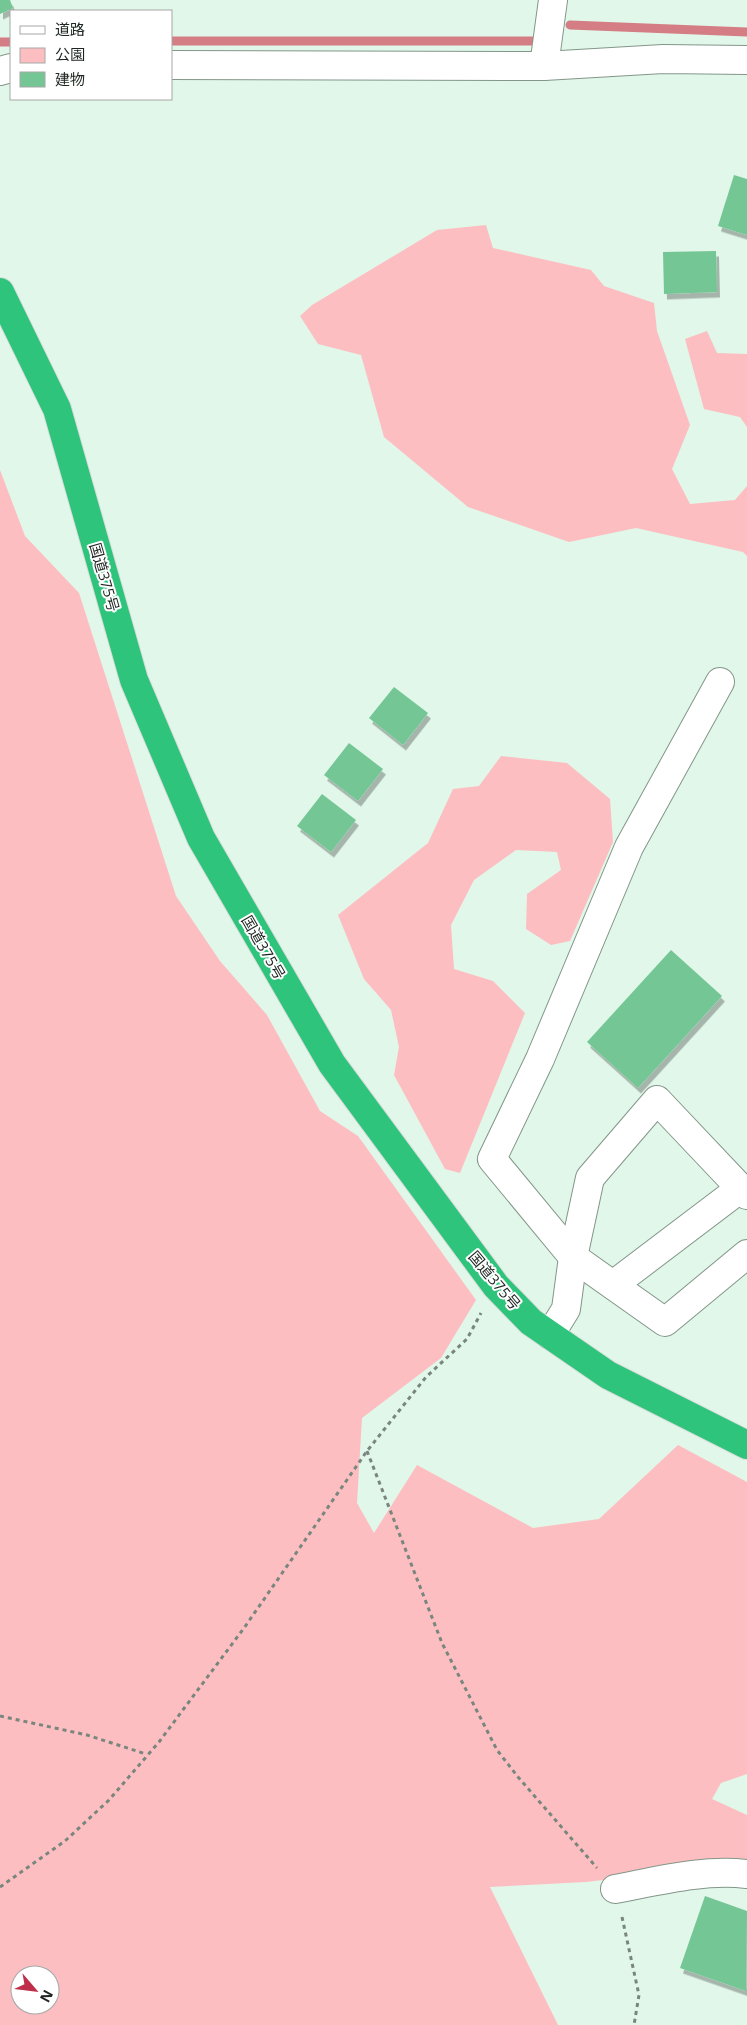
<svg xmlns="http://www.w3.org/2000/svg" width="747" height="2025" viewBox="0 0 747 2025" font-family="'Open Sans','Noto Sans JP',sans-serif">
	<style>
		.green { fill: #fdbec1; fill-rule: evenodd }
		.lines { fill: none; stroke-linecap: round; stroke-linejoin: round }
		.stream { stroke: #d47d84; stroke-width: 9 }
		.building { fill: #74c695; filter: url(#shadow) }
		.minor-casing { stroke: #839689; stroke-width: 30 }
		.highway-casing { stroke: #dbdcdb; stroke-width: 30 }
		.path { stroke: #78867d; stroke-width: 3; stroke-dasharray: 4 4; stroke-linecap: butt }
		.minor { stroke: #fff; stroke-width: 28 }
		.highway { stroke: #2fc47c; stroke-width: 28 }
		.labels { text-anchor: middle; dominant-baseline: central; stroke-width: 4; stroke-linejoin: round; paint-order: stroke }
		.street-label { font-size: 15px; fill: #1e2621; stroke: #fff }
	</style>
	<defs>
		<filter id="shadow"><feDropShadow dx="3" dy="5.5" stdDeviation="0" flood-color="#0004"/></filter>
	</defs>
	<rect width="100%" height="100%" fill="#e1f7e9"/>
	<g class="green">
		<path d="M486,225l7,23 98,22 13,16 50,17 3,28 33,94 -18,44 18,35 45,-4 12,-14v70l-4,-4 -107,-24 -67,14 -101,-35 -84,-70 -23,-82 -43,-11 -18,-28 12,-11 125,-75z"/>
		<path d="M707,331l10,22 30,1v73l-7,-10 -36,-8 -19,-70z"/>
		<path d="M0,470l25,66 54,57 97,303 44,65 47,54 53,96 38,25 118,164 -35,58 -79,60 -5,85 17,30 43,-68 116,63 66,-9 79,-74 69,37v292l-26,9 -9,16 35,16v48l-161,19 -96,5 68,138h-558zM20,1975h30v30h-30z"/>
		<path d="M501,756l66,7 43,36 3,43 -43,99 -19,4 -25,-16 1,-35 34,-24 -4,-18 -41,-2 -42,30 -23,45 3,44 39,12 32,32 -65,160 -15,-4 -51,-94 5,-28 -8,-37 -27,-31 -26,-64 90,-72 25,-54 26,-3z"/>
	</g>
	<g class="lines">
		<g class="stream">
			<path d="M570,25l177,7"/>
			<path d="M171,41h361"/>
			<path d="M0,42h11"/>
		</g>
	</g>
	<g class="building">
		<path d="M0,0h10l3,8 -13,6z"/>
		<path d="M734,175l13,4v56l-29,-9z"/>
		<path d="M716,251l1,41 -53,2 -1,-42z"/>
		<path d="M394,687l34,26 -25,32 -34,-27z"/>
		<path d="M349,743l34,26 -25,32 -34,-26z"/>
		<path d="M322,794l34,26 -25,32 -34,-26z"/>
		<path d="M671,950l51,46 -84,92 -51,-46z"/>
		<path d="M705,1896l42,15 -1,80 -66,-23z"/>
	</g>
	<g class="lines">
		<g class="minor-casing">
			<g id="minor">
				<path d="M171,65l373,1 119,-7 84,1"/>
				<path d="M544,66l9,-66"/>
				<path d="M0,71l11,-3"/>
				<path d="M720,682l-91,165 -89,212 -48,100 81,98 92,65 82,-68"/>
				<path d="M613,1285l128,-97"/>
				<path d="M550,1335l16,-26 7,-52 17,-79 67,-78 90,95"/>
				<path d="M615,1889c43,-8 88,-20 132,-15"/>
			</g>
		</g>
		<g class="highway-casing">
			<path id="highway" d="M0,292l57,117 77,271 67,158 131,226 164,222 35,36 77,53 139,70"/>
		</g>
		<g class="path">
			<path d="M367,1451l75,192 55,107 21,27 79,91"/>
			<path d="M0,1716l87,19 59,19"/>
			<path d="M0,1887l65,-46 44,-41 50,-58 85,-114 123,-177 59,-74 41,-38 14,-26"/>
			<path d="M622,1917l17,78 -5,30"/>
		</g>
		<use href="#minor" class="minor"/>
		<use href="#highway" class="highway"/>
	</g>
	<g class="labels">
		<g class="street-label">
			<text transform="translate(105 577) rotate(74)">国道375号</text>
			<text transform="translate(264 947) rotate(60)">国道375号</text>
			<text transform="translate(495 1280) rotate(50)">国道375号</text>
		</g>
	</g>
	<rect x="10" y="10" width="162" height="90" fill="#ffffff" stroke="#a5a8a6"/>
	<rect x="20" y="26" width="25" height="8" fill="#ffffff" stroke="#a5a8a6"/>
	<text x="55" y="35" font-size="15" fill="#1e2621">道路</text>
	<rect x="20" y="48" width="25" height="15" fill="#fdbec1" stroke="#a5a8a6"/>
	<text x="55" y="60" font-size="15" fill="#1e2621">公園</text>
	<rect x="20" y="72" width="25" height="15" fill="#74c695" stroke="#a5a8a6"/>
	<text x="55" y="85" font-size="15" fill="#1e2621">建物</text>
	<g transform="translate(35 1990) rotate(118)"><circle r="24" fill="#ffffff" stroke="#a5a8a6"/>
	<path d="M0-4L9 19L0 12L-9 19Z" fill="#bf2f4a"/>
	<text y="-8" font-size="14" font-weight="bold" text-anchor="middle" fill="#1e2621">N</text>
	</g>
</svg>
